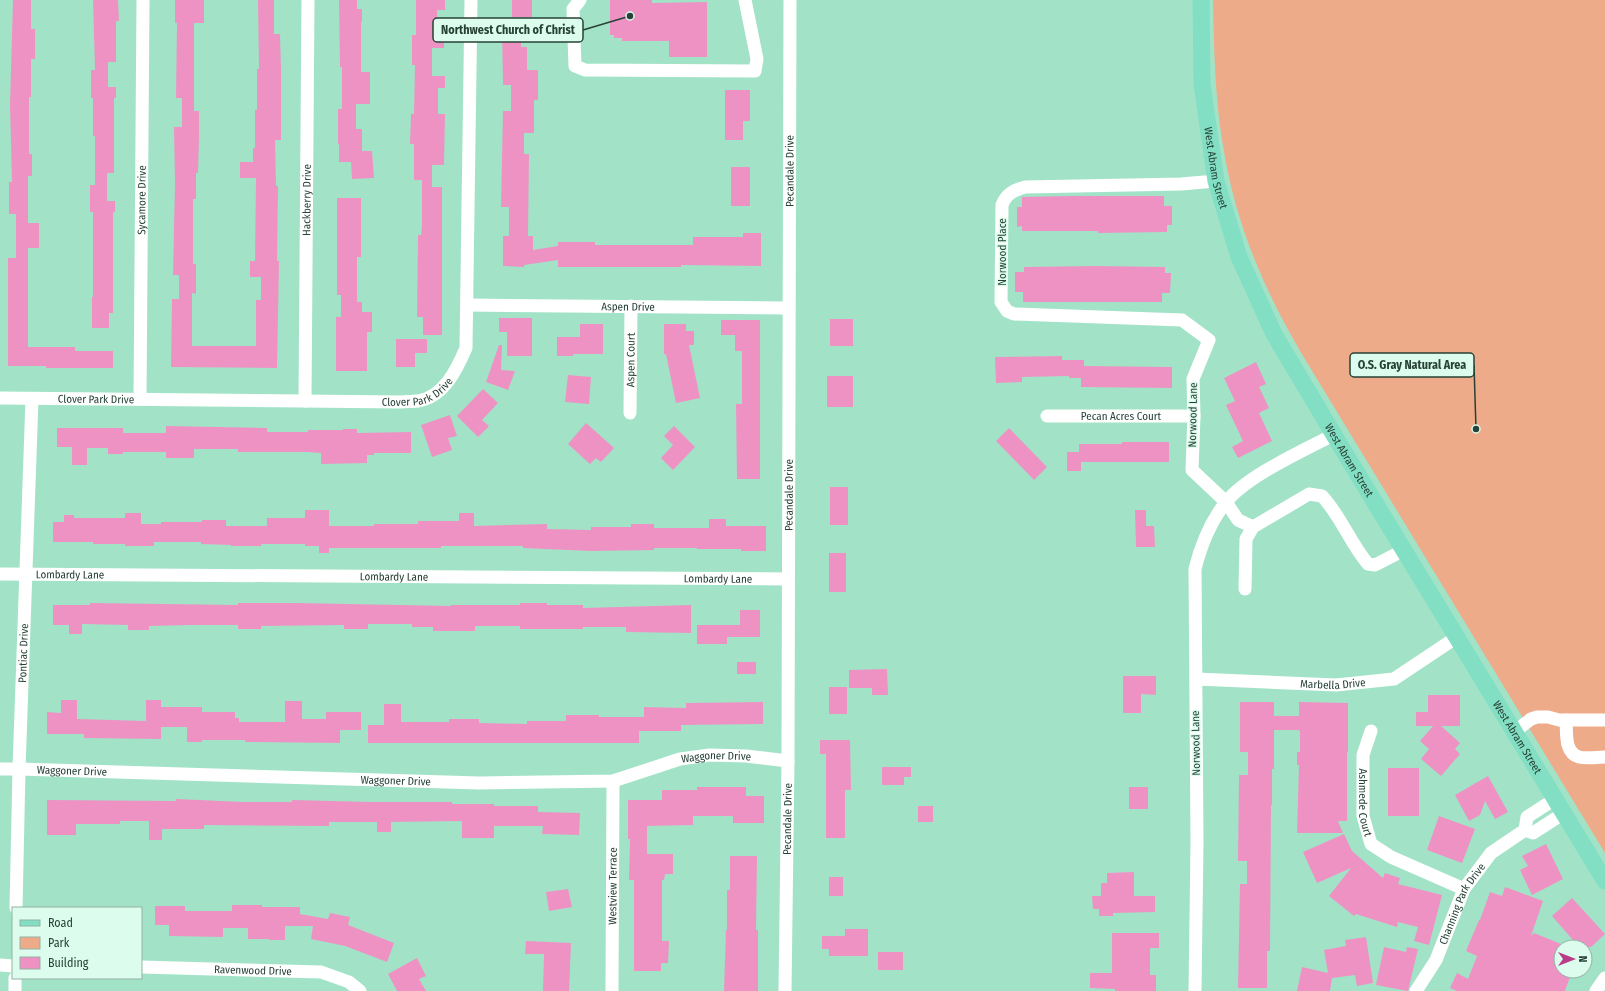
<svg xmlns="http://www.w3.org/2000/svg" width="1605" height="991" viewBox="0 0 1605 991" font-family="'Fira Sans Condensed',sans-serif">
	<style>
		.green { fill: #edab8a }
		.building { fill: #ee92c3 }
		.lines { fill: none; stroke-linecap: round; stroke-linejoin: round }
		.minor { stroke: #fff; stroke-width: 13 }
		.major { stroke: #83dfc3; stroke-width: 17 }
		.labels { text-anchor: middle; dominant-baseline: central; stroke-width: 3; stroke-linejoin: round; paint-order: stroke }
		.street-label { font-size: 11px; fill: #274136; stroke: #dcfcee }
		.leader { fill: none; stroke: #274136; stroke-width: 1.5 }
		.callout-dot { fill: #274136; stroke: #dcfcee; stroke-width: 1.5 }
		.callout { fill: #dcfcee; stroke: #274136; stroke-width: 1.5 }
		.callout-label { font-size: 12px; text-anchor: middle; font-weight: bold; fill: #274136 }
	</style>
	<rect width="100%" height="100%" fill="#a2e3c8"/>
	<path class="green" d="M1213,0h392v853l-288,-474c-11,-18 -22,-36 -32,-55 -28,-52 -50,-109 -60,-167 -10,-52 -11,-104 -12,-157z"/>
	<g class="building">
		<path d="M13,0h18v29h4v30h-4v38h-2v57h3v22h-4v47h11v25h-11v99h47v4h38v17h-67v-2h-38v-108h8v-44h-7v-32h3l-2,-77z"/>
		<path d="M93,0h25l1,21h-3v41h-8v25h8v11h-2v75h-7v28h8v11h-2v101h-4v15h-17v-31h1v-85h-3v-27h5v-49h-2v-38h-2v-28h4z"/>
		<path d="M175,0h29v23h-10v88h5v26l-1,36h-2v26h-3v65h3v30l-4,-1v53h64v-46h5v-23h-11v-16h5l1,-83h-16v-16h13v-14h2v-38h2v-41h2l-1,-69h16v34h6l1,35v71h-6l1,46h2l-1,75h2l-2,107 -106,-1 1,-68h7v-24h-6l2,-91 -1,-57h8v-29h-6l1,-75h-2z"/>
		<path d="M339,0h18v9h5v13h-1v50h9v32h-14v25h6v22h10l2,27 -22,1 -1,-17h-12v-18h-1v-35h4v-42h-2z"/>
		<path d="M416,0h29v10h-8v25h7v13h-12v28h13v12h-7v26h7l-1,51h-12v22h10v148h-19v-18h-6l1,-82h3l1,-9v-46h-8v-36h-4l1,-30h3l1,-49h-3v-30h4z"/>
		<rect x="512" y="0" width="20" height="17"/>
		<path d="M610,0h42v3l55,-1v55h-38v-16h-47v-3h-8v-3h-4z"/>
		<path d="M502,28h19v19h6v23h11v30h-4v33h-10v21h5l-1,82h5v14l25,-4v-4h37v3h98v-8h50v-4h18v33l-80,-1v2h-123v-7l-34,5v2l-21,-1v-30h6v-29h-8l2,-96h8v-26h-8z"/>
		<path d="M725,90h25v31h-7v19h-18z"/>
		<rect x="731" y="167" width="19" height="39"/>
		<path d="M1070,196h94v10h8v19h-5v7l-69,1v-2h-76v-5l-5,1v-20h5v-10z"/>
		<path d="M337,198h24v59h-4v45h5v10h10v20h-5v39h-31v-54h5v-22h-4z"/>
		<path d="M1096,266l69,1v6h6l-1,20h-8v9h-139v-10h-8v-20h9v-5z"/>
		<path d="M499,318h33v38h-25v-24h-8z"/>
		<rect x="830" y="319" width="23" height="27"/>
		<path d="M721,320h39v159h-23l-1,-75h6v-53h-7v-16h-14z"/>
		<path d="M580,324h23v30h-30v2h-16v-19h23z"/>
		<path d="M664,324h22v7h8v14h-5l11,53 -24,5 -10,-49h-2z"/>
		<path d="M396,339h31v14h-12v14h-19z"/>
		<path d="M499,345h3l-1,25 14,1 -7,19 -22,-8z"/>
		<path d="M1062,356v4h22v6l88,1v21l-91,-1v-9h-12v-2l-47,1v5l-26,1 -1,-26z"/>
		<path d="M1256,362l10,22 -7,3 10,21 -10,5 13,28 -34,17 -6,-11 11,-6 -17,-36 9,-4 -11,-23z"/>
		<path d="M568,375l23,2 -2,27 -24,-2z"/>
		<rect x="827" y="376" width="26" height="31"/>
		<path d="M483,389l15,14 -16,17 7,6 -11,11 -21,-21z"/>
		<path d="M450,415l7,21 -9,2 4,12 -20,7 -11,-32z"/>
		<path d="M586,423l28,25 -13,14 -5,-4 -6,6 -22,-20z"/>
		<path d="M166,426l101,2v4h41v-2h35v-1h14v4l54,-1v21h-37v2h-7v8l-46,1v-11l-13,-1h-70v-3h-44v9h-28v-6h-43v2h-15v-6h-21v17h-15v-18h-15v-19h66v5h43z"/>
		<path d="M674,426l21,21 -22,23 -12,-12 12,-13 -9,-9z"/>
		<path d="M1009,428l38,39 -13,13 -38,-39z"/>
		<path d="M1122,442h47v20h-88v9h-14v-19h12v-8h43z"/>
		<rect x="830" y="487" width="18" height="38"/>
		<path d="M305,510h24v16h45v-2h44v-3h41v-8h15v13l73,-2v5l44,1v-3h40v-3h23v4h55v-9h17v7h40v25h-25v-2h-44v-1h-43v2l-63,1 -68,-3v-2h-82v2h-112v5h-10v-7h-14v-2h-44v2h-30v-1l-30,-1v-2h-47v4h-29v-2h-32v-2h-40v-20h11v-7h10v3h51v-5h16v11h20v-2h41v-2h24v6h41v-8h38z"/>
		<path d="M1135,510h11v16h8l1,21h-19z"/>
		<rect x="829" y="553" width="17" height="39"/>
		<path d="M90,603l148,2v-2h58l155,3v-1h69v-2h27v2h36v3l108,-3v28l-65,-1v-5h-43v2h-63v-3h-45v5h-42v-4h-21v-3h-44v5h-24v-4l-83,1v3h-23v-4h-48l-41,1v4h-21v-5l-46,-1v10h-13v-9h-16v-20h37z"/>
		<path d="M740,610h20v27h-33v7h-30v-19h43z"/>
		<rect x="737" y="662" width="19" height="12"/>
		<path d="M887,669l1,26h-16v-7h-23v-18z"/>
		<path d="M1123,676h33v19l-15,-1v19h-18z"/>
		<rect x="829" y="687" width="18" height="27"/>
		<path d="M1428,695h32v31h-19l19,17 -5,6 5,5 -19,22 -20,-17 8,-10 -9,-8 13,-15h-17v-14h12z"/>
		<path d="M61,700h16v19l69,2v-21h15v7h41v5h33v6h4v4h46v-21h17v18h24v-7h35v18h-21v13l-95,-1v-2h-43v2h-15v-15h-26v12l-77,-1v-4h-37v-22l14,1z"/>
		<path d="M763,702v22l-82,1v6h-42v12h-271v-18h16v-21h17v18h48v-3h30v4l48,1v-3h39v-6h33v2h45v-10l42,1v-5z"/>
		<path d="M1240,702h34v14h25v-14l49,1v49h-1v69h-9l5,12h-46l2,-68h-2v-13h3v-20l-1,-2h-25v39h-2v36h-1l-1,146h-3v37h-29l2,-104h7v-23h-9l1,-86h9v-23h-8z"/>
		<path d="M820,740h30l1,50h-6v48h-19v-84h-6z"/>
		<path d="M882,767h29v10h-7v8h-22z"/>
		<rect x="1388" y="768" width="31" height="48"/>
		<path d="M1488,776l20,36 -13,7 -10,-18 -5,14 -11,6 -14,-26z"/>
		<path d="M697,787h49v9h18v27h-31v-7h-40v9l-46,1v28h26v20h-8l-1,6h-2v61h7l-1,22h-7v8h-27v-91h-5l1,-41h-2v-39h34v-10h35z"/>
		<rect x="1129" y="787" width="19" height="22"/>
		<path d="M176,799l67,3h49v-2l79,2h81v2h42v2h44v6l42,1 -1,22 -37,-1 1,-8h-49v12h-32v-17l-71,1v10h-14v-10h-48v4l-125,-1v4h-42v11h-13v-19h-29v3h-44v11h-29v-35l129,1z"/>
		<rect x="918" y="806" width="15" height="16"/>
		<path d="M1439,816l36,13 -13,34 -35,-13z"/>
		<path d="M1344,834l8,17 31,27 2,-5 15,5 -2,6 44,11 -13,50 -15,-4 4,-14 -20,-5 -1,5 -41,-13 -2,2 -25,-20 22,-28 -34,15 -14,-31z"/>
		<path d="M1546,844l17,35 -31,16 -12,-25 8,-4 -6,-10z"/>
		<path d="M730,856h27l-1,74h2v61h-34l2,-61h1v-40h3z"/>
		<path d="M1134,872v24h21v16l-42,1v3h-14v-7h-6l-1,-13h9v-13h6v-10z"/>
		<rect x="829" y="877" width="14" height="19"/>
		<path d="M1505,887l38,14 -12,35 3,-3 27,11v27h11l-7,20h-108l-7,-3 7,-15 11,6 9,-23 -11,-5 13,-31h1l10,-28 12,4z"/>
		<path d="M568,889l4,18 -23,4 -3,-19z"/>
		<path d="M1572,898l33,36 -14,13h-12l-27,-31z"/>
		<path d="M232,905h30v2h38v7l28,5 2,-6 20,4 -2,8 46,18 -7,19 -42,-16 -34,-7 2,-13h-28v14h-16v-1h-21v-11h-25v9l-54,-1v-11h-14v-19h30v5h47z"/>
		<path d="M845,929h23v27h-39v-7h-7v-13h23z"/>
		<path d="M1112,933h47v15h-9v27h6v16h-41v-2l-25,-1v-15h22z"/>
		<path d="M1366,937l7,46 -16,3 -2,-11 -23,3 -2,13h-33l5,-24 26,6 -4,-23 22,-4 -1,-6z"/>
		<path d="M526,941l45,2 -2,48h-26l1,-37h-19z"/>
		<path d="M1384,947l22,5 1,-5 11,2 -10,42 -32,-6z"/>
		<rect x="878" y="952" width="25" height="18"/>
		<path d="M417,958l9,18 -7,3 7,12h-29l-9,-17z"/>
	</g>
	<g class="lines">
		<g class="minor">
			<path d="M580,0l-7,9 2,57 10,4 170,1 2,-12 -12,-59"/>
			<path d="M1216,181l-35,3 -156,3c-11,3 -19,7 -23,18l-1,97 6,9 7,3 168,6 27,20 -16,39 1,37 -2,54 34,32 12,18 15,7 56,-33 13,2c19,20 28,47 46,68l7,1 29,-15"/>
			<path id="s1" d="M467,305l321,3"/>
			<path id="s2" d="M0,398l400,4c6,-1 12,0 18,-1 26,-4 39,-32 48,-53l5,-348"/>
			<path id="s3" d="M140,399l3,-399"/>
			<path id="s4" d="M305,401l3,-401"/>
			<path id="s5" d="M630,413l1,-107"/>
			<path id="s6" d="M1047,416h147"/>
			<path id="s7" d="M0,574l787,5"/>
			<path d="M1245,589l1,-50 7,-12"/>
			<path id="s8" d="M1196,679l140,6 58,-6 63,-42"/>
			<path d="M1566,720c1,12 -2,33 13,37 8,2 18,0 26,0"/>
			<path id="s9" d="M1371,731l-8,24v61l8,28 20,13 73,32"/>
			<path d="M1514,732l17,-13 6,-2h11l11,3h46"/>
			<path id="s10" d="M0,769h19l460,14 134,-2 67,-22 30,-4 36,1 42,5"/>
			<path d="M1555,799l-28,18 -2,13 8,3 31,-20"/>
			<path id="s11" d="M16,908l3,-139 13,-370"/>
			<path d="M0,965l13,1"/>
			<path id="s12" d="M141,967l180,5 28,10 11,9"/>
			<path d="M15,991v-13"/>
			<path id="s13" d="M612,991l1,-210"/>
			<path id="s14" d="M785,991l3,-230 2,-761"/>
			<path d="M1195,991l2,-149 -2,-273c6,-24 15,-47 31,-67 22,-27 77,-51 109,-68"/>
			<path id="s15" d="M1416,991l20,-31 28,-71 27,-36 34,-23"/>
			<path d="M1596,991l9,-13"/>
		</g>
		<path class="major" id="s16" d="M1201,0l1,84 14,97 23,76 35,77 72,121 259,426"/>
	</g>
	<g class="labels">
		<g class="street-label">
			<text stroke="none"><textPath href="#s16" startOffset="169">West Abram Street</textPath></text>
			<text stroke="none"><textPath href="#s14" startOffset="820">Pecandale Drive</textPath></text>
			<text stroke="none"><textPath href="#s3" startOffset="199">Sycamore Drive</textPath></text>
			<text stroke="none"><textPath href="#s4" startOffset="201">Hackberry Drive</textPath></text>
			<text transform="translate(1002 252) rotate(-90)">Norwood Place</text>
			<text stroke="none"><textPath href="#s1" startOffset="161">Aspen Drive</textPath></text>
			<text stroke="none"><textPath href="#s5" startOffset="53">Aspen Court</textPath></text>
			<text stroke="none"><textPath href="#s2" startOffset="420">Clover Park Drive</textPath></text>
			<text stroke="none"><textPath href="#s2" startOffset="96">Clover Park Drive</textPath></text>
			<text transform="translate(1193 415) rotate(-89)">Norwood Lane</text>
			<text stroke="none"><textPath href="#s6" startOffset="74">Pecan Acres Court</textPath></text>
			<text stroke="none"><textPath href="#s16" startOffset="493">West Abram Street</textPath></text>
			<text stroke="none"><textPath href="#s14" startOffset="496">Pecandale Drive</textPath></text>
			<text stroke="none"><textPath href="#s7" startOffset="70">Lombardy Lane</textPath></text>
			<text stroke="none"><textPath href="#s7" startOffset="394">Lombardy Lane</textPath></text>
			<text stroke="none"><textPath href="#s7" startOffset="718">Lombardy Lane</textPath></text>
			<text stroke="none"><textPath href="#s11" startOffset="255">Pontiac Drive</textPath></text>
			<text stroke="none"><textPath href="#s8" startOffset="137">Marbella Drive</textPath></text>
			<text stroke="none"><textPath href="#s16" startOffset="817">West Abram Street</textPath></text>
			<text transform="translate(1196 743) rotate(-91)">Norwood Lane</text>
			<text stroke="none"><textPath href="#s10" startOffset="720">Waggoner Drive</textPath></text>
			<text stroke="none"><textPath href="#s10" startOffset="72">Waggoner Drive</textPath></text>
			<text stroke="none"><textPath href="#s10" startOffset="396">Waggoner Drive</textPath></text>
			<text stroke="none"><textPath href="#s9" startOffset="73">Ashmede Court</textPath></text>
			<text stroke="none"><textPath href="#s14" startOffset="172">Pecandale Drive</textPath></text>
			<text stroke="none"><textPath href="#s13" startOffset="105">Westview Terrace</textPath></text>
			<text stroke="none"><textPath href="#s15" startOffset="99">Channing Park Drive</textPath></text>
			<text stroke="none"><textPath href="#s12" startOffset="112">Ravenwood Drive</textPath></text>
		</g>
	</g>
	<path class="leader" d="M630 16L583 30M1476 429L1474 365"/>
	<g class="callout-dot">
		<circle cx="630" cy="16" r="4"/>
		<circle cx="1476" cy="429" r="4"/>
	</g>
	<g class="callout">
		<rect x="433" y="18" width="150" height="24" rx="4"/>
		<rect x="1350" y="353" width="124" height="24" rx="4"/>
	</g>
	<g class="callout-label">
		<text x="508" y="34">Northwest Church of Christ</text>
		<text x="1412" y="369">O.S. Gray Natural Area</text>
	</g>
	<rect x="12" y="907" width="130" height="72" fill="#dcfcee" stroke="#94b1a4"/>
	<rect x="20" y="920" width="20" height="6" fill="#83dfc3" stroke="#94b1a4"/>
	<text x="48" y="927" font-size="12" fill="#274136">Road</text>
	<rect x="20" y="937" width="20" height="12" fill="#edab8a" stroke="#94b1a4"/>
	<text x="48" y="947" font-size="12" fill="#274136">Park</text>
	<rect x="20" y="957" width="20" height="12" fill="#ee92c3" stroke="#94b1a4"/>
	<text x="48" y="967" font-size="12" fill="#274136">Building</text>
	<g transform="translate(1573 959) rotate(90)"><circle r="19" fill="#dcfcee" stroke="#94b1a4"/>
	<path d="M0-3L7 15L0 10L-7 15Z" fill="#ba3b87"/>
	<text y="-6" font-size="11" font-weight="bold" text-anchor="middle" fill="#274136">N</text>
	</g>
</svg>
